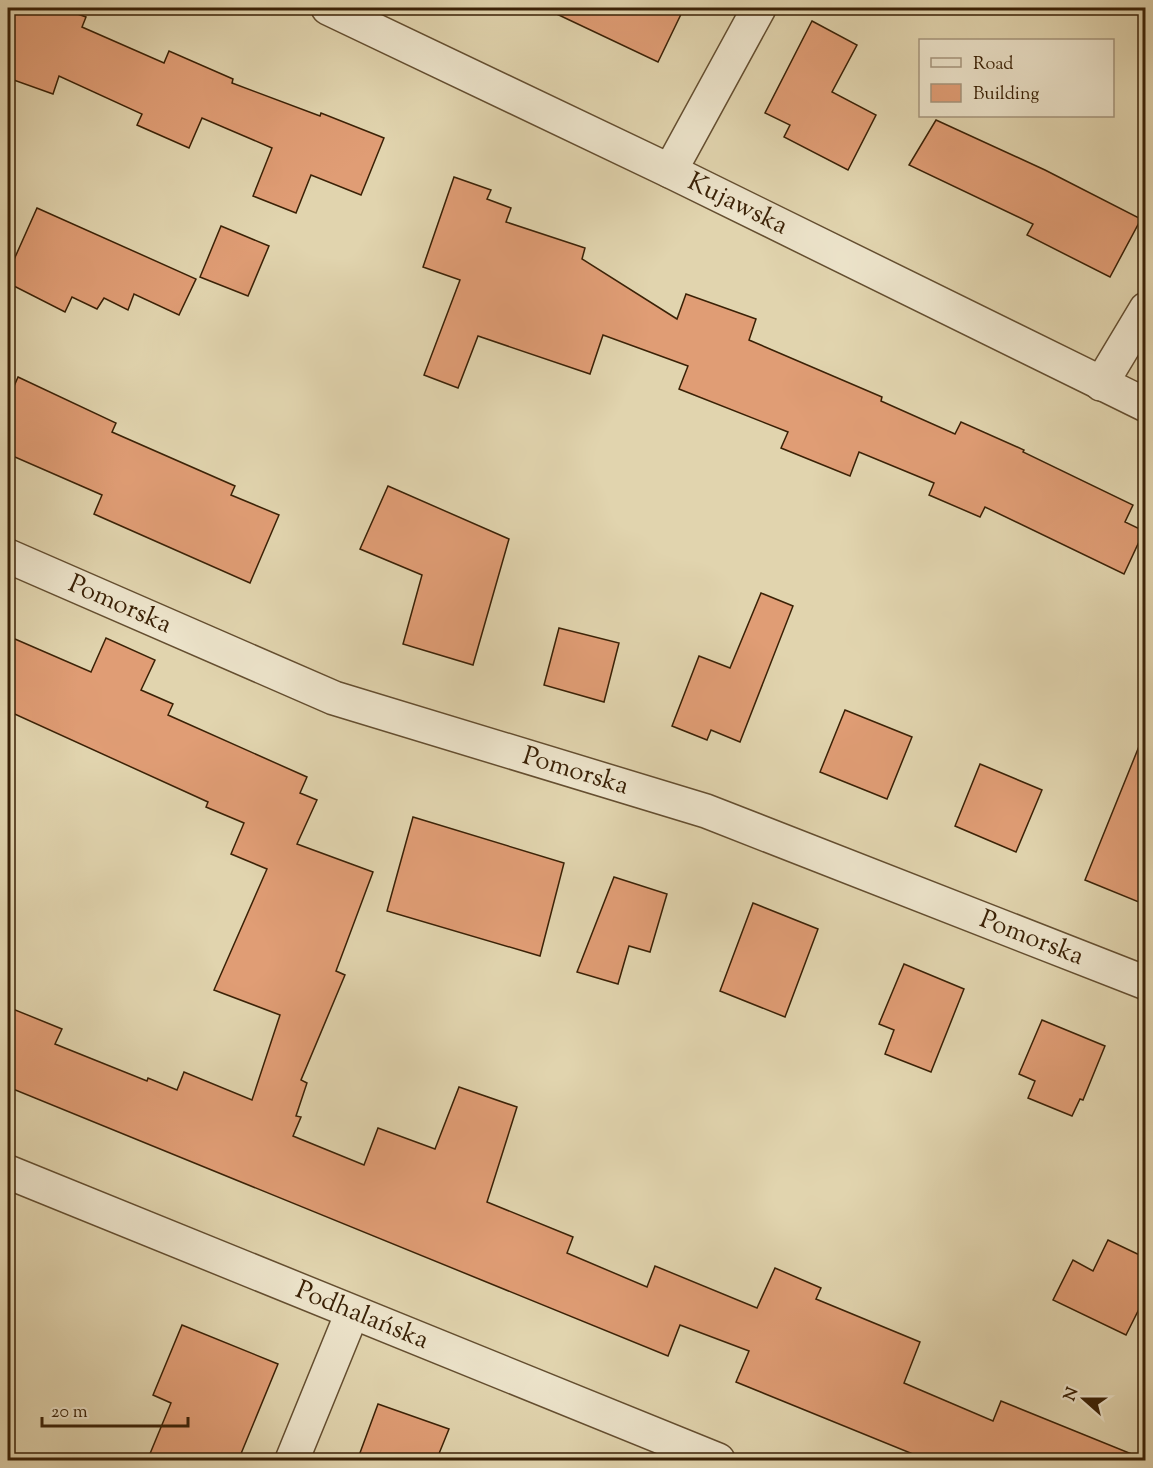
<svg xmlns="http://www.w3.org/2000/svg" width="1153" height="1468" viewBox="0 0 1153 1468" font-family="'Sorts Mill Goudy',serif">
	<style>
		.building { fill: #e09d75; stroke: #3a2106; stroke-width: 1.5 }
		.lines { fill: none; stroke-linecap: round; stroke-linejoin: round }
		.street-casing { stroke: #644e30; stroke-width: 36 }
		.street { stroke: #ece3ca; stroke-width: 33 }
		.labels { text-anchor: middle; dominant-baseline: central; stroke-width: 4.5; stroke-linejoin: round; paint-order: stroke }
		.street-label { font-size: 26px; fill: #3a2106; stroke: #ece3ca }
	</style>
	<rect width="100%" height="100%" fill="#e1d4ae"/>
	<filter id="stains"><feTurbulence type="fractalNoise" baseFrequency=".00333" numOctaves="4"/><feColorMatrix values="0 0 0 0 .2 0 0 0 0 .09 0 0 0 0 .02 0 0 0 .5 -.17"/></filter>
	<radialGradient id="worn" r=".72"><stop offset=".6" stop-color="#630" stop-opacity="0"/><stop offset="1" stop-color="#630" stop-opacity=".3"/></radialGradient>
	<g class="building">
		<path d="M8,8h53l25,9 -4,10 82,36 5,-12 64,28 -1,4 88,33 1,-3 63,25 -23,57 -50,-20 -15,38 -43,-17 19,-48 -70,-30 -13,30 -52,-23 5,-11 -83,-38 -6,18 -45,-16z"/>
		<path d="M544,8h140l-26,54z"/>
		<path d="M812,21l45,24 -25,47 44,23 -28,55 -64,-33 6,-12 -25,-12z"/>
		<path d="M936,120l109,50 96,49 -31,58 -83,-42 6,-11 -124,-59z"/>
		<path d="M454,177l37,13 -4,9 24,9 -5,14 79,26 -3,11 95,60 9,-25 70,25 -7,21 133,57 -1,4 74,33 6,-12 63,28 -1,2 110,53 -8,17 19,9 -20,43 -139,-67 -5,10 -51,-22 5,-12 -75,-31 -9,24 -69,-28 7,-16 -109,-43 9,-23 -85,-31 -13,39 -112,-38 -20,52 -34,-13 36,-95 -37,-13z"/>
		<path d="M37,208l159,71 -17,36 -45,-21 -6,16 -24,-12 -7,11 -25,-12 -7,15 -57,-29v-10z"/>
		<path d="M221,226l48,20 -21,50 -48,-19z"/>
		<path d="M18,377l98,46 -4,9 123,54 -4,9 48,20 -29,68 -156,-69 8,-19 -94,-41v-54z"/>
		<path d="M388,486l121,53 -36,126 -70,-21 19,-69 -62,-26z"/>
		<path d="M761,593l32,13 -53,136 -29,-12 -4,10 -35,-14 27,-70 31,12z"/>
		<path d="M559,628l60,15 -15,59 -60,-17z"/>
		<path d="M8,636l83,36 15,-34 49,22 -14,30 32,14 -5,11 139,62 -7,16 17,7 -20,44 76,28 -37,99 9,4 -44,105 6,3 -11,33 5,1 -8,19 71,29 14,-37 57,21 24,-62 58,20 -30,95 86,35 -6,16 80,34 8,-21 102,42 18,-40 46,20 -5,11 104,43 -16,41 89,38 8,-20 143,58v2h-214l-194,-79 13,-31 -69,-26 -12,31 -660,-269v-80l54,22 -7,15 92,37 1,-3 29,12 7,-18 68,28 28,-85 -66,-25 53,-121 -36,-15 13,-31 -38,-16 2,-5 -200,-91z"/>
		<path d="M845,710l67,27 -25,62 -67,-27z"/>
		<path d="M1144,734l2,1v170l-61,-25z"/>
		<path d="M980,764l62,26 -26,62 -61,-26z"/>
		<path d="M413,817l151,46 -24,93 -153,-45z"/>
		<path d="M614,877l53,17 -17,58 -21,-6 -11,38 -41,-12z"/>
		<path d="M753,903l65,26 -33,88 -65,-26z"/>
		<path d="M904,964l60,25 -33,83 -46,-18 9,-24 -15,-6z"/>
		<path d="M1042,1020l63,26 -22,54 -3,-1 -8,17 -44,-18 7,-17 -16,-7z"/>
		<path d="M1108,1240l38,18v37l-20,40 -73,-35 20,-40 20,11z"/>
		<path d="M182,1325l96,39 -40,97h-91l24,-58 -18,-8z"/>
		<path d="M378,1404l71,25 -13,32h-79z"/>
	</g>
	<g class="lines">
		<g class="street-casing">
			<g id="street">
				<path id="s1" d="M328,8l342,163 476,234"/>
				<path d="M670,171l89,-163"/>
				<path d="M1101,384l45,-75"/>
				<path id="s2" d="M8,556l326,142 372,113 440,172"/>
				<path id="s3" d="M8,1172l710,288"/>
				<path d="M292,1460l60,-147"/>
			</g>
		</g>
		<use href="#street" class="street"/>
	</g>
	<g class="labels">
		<g class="street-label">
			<text stroke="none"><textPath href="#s1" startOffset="454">Kujawska</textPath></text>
			<text stroke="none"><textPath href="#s2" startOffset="122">Pomorska</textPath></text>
			<text stroke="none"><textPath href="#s2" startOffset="608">Pomorska</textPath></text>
			<text stroke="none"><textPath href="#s2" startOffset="1094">Pomorska</textPath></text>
			<text stroke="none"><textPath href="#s3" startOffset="382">Podhalańska</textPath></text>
		</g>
	</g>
	<rect width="1153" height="1468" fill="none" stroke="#e1d4ae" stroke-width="30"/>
	<rect x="9" y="9" width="1135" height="1450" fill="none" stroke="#3a2106" stroke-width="3"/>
	<rect x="15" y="15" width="1123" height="1438" fill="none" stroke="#3a2106" stroke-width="1.5"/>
	<rect x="919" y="39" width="195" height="78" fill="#ece3ca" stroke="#a5957c" stroke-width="1.5"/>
	<rect x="931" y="58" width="30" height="9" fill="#ece3ca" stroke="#a5957c" stroke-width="1.5"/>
	<text x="973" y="69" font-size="18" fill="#3a2106">Road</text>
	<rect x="931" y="84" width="30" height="18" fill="#e09d75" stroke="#a5957c" stroke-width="1.5"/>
	<text x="973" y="99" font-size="18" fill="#3a2106">Building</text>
	<g transform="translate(1084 1399) rotate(291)" stroke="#ece3ca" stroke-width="4.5" paint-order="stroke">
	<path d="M0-4.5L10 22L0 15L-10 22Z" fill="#3a2106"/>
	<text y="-9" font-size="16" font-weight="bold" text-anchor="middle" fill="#3a2106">N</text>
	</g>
	<path d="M42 1417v9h146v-9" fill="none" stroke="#3a2106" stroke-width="3"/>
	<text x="51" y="1417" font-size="18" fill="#3a2106" stroke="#ece3ca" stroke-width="4.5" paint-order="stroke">20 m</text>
	<rect width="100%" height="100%" filter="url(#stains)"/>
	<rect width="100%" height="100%" fill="url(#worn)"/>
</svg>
